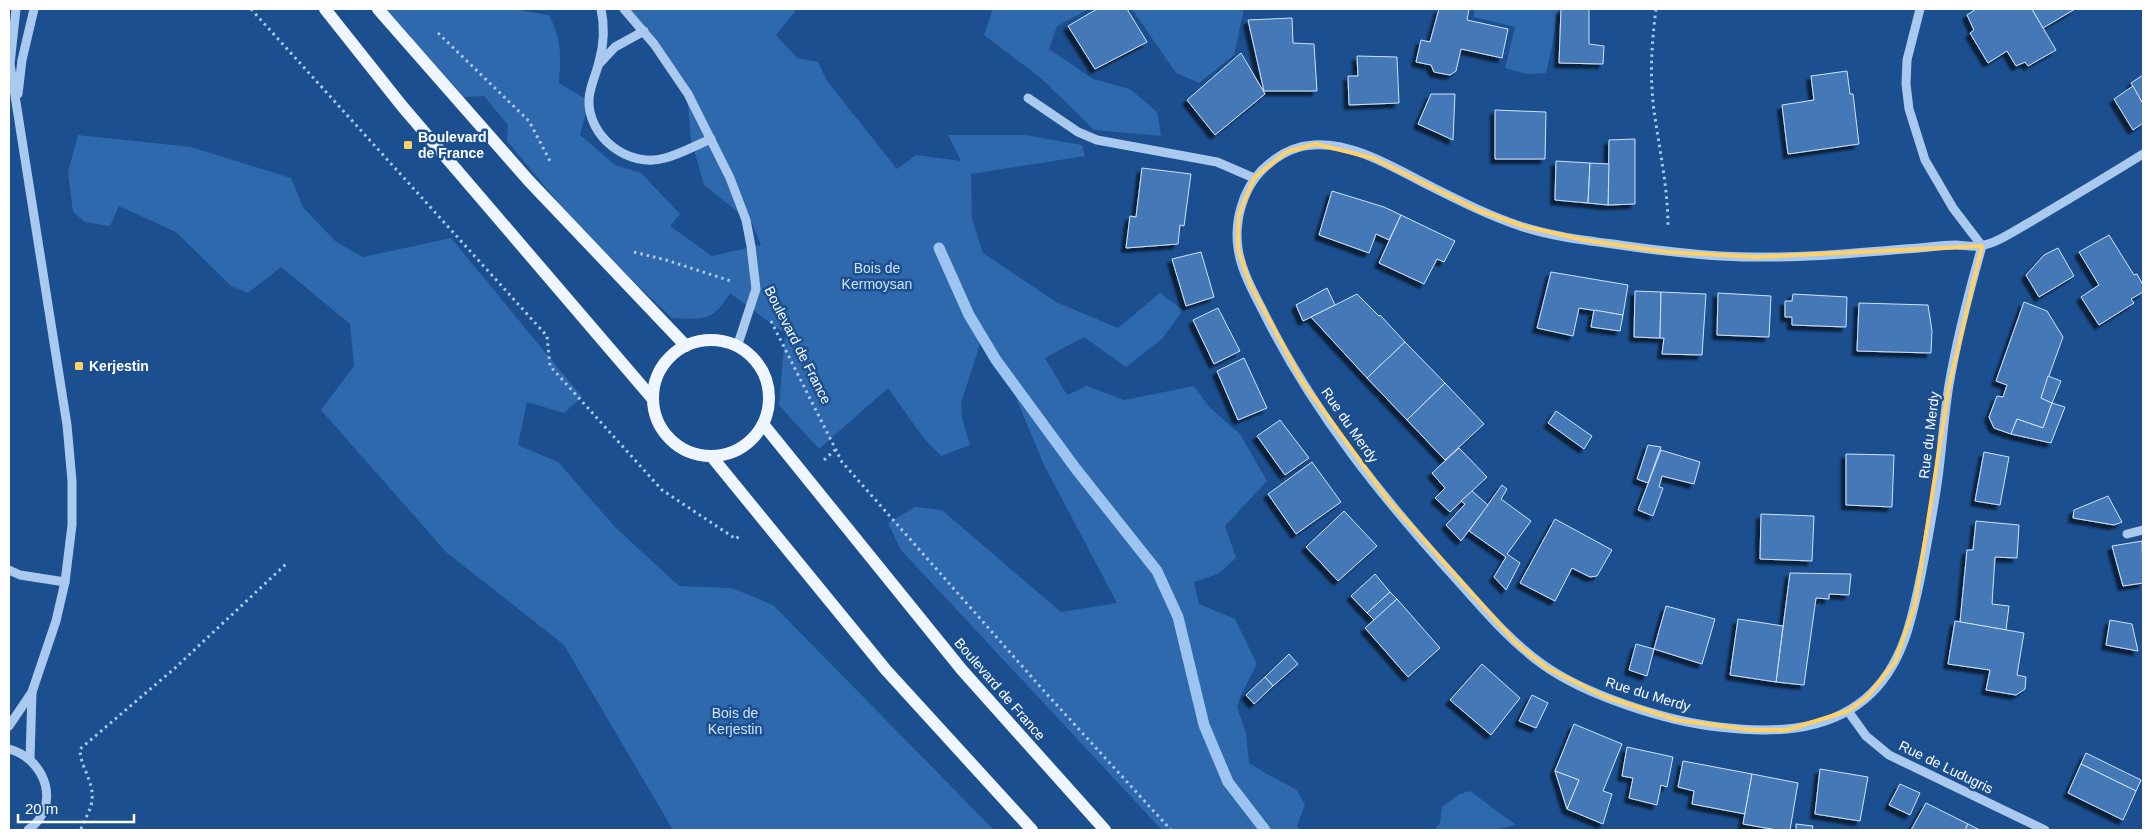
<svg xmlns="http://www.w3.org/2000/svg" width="2152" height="839" viewBox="0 0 2152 839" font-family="Arial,sans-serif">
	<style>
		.green { fill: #2e69ad }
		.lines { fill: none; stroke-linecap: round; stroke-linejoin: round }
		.stream { stroke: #9cc4f0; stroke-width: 11 }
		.building { fill: #4478b7; stroke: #cfe3fa; filter: url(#shadow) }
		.path { stroke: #a9c9ee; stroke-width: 3; stroke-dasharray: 2.5 4; stroke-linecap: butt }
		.minor { stroke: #a9c9ee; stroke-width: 9 }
		.major { stroke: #f0f6ff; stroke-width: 12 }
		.marked { fill: none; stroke: #ffd166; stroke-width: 4; stroke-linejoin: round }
		.poi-dot { fill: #ffd166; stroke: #1b4f8f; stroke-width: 2 }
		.labels { text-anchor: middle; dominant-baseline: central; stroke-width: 5; stroke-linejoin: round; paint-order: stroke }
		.poi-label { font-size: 14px; font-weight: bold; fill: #fff; stroke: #1b4f8f; text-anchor: start }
		.park-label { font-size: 14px; fill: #cfe3fa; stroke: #1b4f8f }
		.street-label { font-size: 14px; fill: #fff; stroke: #1b4f8f }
	</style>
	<defs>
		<filter id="shadow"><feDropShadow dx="-4.5" dy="4.5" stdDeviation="1" flood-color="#0009"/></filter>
	</defs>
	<rect width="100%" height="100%" fill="#1b4f8f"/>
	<g class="green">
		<path d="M386,9h134l4,2 25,4c13,26 12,40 10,68l30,18 -9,34 35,30 26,8 39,41 -10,12 42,30 49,-11 -9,-22 -48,-38 -13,-46 -5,-57 -42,-51 -16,-22h169l-21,26 21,23 21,4 9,19 70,88 19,-14 45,6 -13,-26h77l57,10 3,11 -114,18 1,45 11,34 73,49 62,26 42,-35 23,17 -21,29 -36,28 -42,-30 -39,21 22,37 20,-9 37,14 70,-14 16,22 30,26 27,47 -42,45 11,32 -18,16 -24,8 5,22 36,15 22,45 -16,31 -4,12 9,26 3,30 18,11 30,16 8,15 -8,21 4,4h-139l-261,-280 -13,-27 27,-16 27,3 119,102 56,-9 -73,-138 -30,-72 -33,-52 -20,62 1,15 8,27 -29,11 -19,-20 -34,-48 -69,61 -40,-44 6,-71 -55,-41c-18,30 -26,26 -58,25l-83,-79 -82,-98 1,-16 -24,-29 -20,1z"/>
		<path d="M993,9h96l-32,17 -8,23 44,30 37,10 27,23 4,24 -67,-6 -53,-52 -57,-43z"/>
		<path d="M1132,9h112l-10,46 -35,28 -23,-10z"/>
		<path d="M1474,9h84l-6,37 -6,27 -19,1 -22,-6 10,-41 -41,-10z"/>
		<path d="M78,135l113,12 100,31 12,29 33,35 27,15 88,-19 131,159 -18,16 -37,-11 -9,43 40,17 57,65 64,59 53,2 41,17 221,225h-321l-109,-185 -118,-93 -125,-142 33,-44 -4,-42 -69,-57 -33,26 -17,-7 -55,-54 -57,-26 -9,20 -25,-4 -12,-10 -5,-40z"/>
		<path d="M1470,791l46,34 -21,5h-61l6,-7 2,-16 18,-13z"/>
	</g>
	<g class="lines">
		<path class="stream" d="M939,248l30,67 27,45 80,109 81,102 21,46 26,108 24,57 37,48"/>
	</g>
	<g class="building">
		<path d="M1097,9h30l20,33 -52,27 -27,-43z"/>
		<path d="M1439,9h30l-2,11 41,9 -6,29 -41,-9 -5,22 -6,4 -16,-3 -3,-7 -15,-3 5,-22 9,2z"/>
		<path d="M1561,9h28v35l15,2 -1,18 -44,-1z"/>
		<path d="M1976,9h56l24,41 -28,16 -3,-4 -9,4 -9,-15 -19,12 -18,-30 4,-3 -7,-15z"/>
		<path d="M2032,9h43l-32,19z"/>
		<path d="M1292,18l1,25 21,1 3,47h-53l-16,-71z"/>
		<path d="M1241,53l24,41 -50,41 -28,-35z"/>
		<path d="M1357,56l40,1 2,46 -50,2 -1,-29h10z"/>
		<path d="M1847,71l3,23h3l6,50 -71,10 -6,-49 32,-5 -3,-24z"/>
		<path d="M2143,75v29l-12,-21z"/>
		<path d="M2133,86l10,18v19l-10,7 -19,-31z"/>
		<path d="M1431,94h24l-2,46 -35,-16z"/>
		<path d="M1495,110l51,2 -1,47h-50z"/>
		<path d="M1635,139v65l-27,1 1,-65z"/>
		<path d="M1556,161l34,2 -2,40 -33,-3z"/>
		<path d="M1590,163l19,1 -1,41 -20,-2z"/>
		<path d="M1142,168l49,6 -7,52 -4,-1 -2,19 -52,4 4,-32 6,1z"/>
		<path d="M1332,191l52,16 17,8 -12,25 -13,-6 -7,19 -50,-18z"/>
		<path d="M1401,215l54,26 -11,21 -7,-3 -13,25 -45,-21z"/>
		<path d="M2109,235l25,40 3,-1 6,11v7l-12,7 3,4 -35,22 -18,-28 18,-12 -20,-33z"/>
		<path d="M2058,248l16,28 -35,21 -13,-22 18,-20z"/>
		<path d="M1201,252l13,45 -28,9 -14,-47z"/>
		<path d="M1551,272l77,13 -5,30 -44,-7 -6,28 -36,-8z"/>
		<path d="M1327,288l8,17 -32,16 -7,-16z"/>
		<path d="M1635,291l26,1 -1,46 -26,-1z"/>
		<path d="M1661,292l45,2 -4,61 -40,-1 2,-16h-4z"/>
		<path d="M1718,293l53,3 -2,41 -52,-2z"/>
		<path d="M1357,294l22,22 1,-1 25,27 -38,36 -56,-61z"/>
		<path d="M1793,294l54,3 -1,30 -54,-2v-8h-7v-16h7z"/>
		<path d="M2024,302l23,9 16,26 -22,61 11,5 -9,25 -26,-9 -6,15 -17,-6 -5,-11 8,-21 6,1 4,-12 -11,-4z"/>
		<path d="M1859,303l69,2 4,26 -1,22 -74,-2z"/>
		<path d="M1218,308l22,43 -26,13 -21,-44z"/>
		<path d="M1594,310l29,5 -3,16 -29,-4z"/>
		<path d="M1405,342l40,41 -38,37 -40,-42z"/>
		<path d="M1244,358l23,50 -29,12 -21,-49z"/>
		<path d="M2048,376l13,5 -9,22 -11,-5z"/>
		<path d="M1445,383l39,41 -39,36 -38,-40z"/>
		<path d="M2052,403l13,4 -14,36 -40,-9 6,-15 26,9z"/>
		<path d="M1556,411l36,25 -8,13 -36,-26z"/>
		<path d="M1280,420l29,38 -24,17 -28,-39z"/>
		<path d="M1648,445l13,2 -13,36 -11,-4z"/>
		<path d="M1459,448l28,29 -37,35 -15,-14 10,-10 -13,-15z"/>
		<path d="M1661,450l39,12 -6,22 -32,-8 -3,11 4,1 -10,28 -15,-6z"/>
		<path d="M1984,452l25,5 -9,48 -25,-4z"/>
		<path d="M1846,454l48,1 -2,52 -46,-2z"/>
		<path d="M1312,462l29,40 -45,32 -28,-40z"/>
		<path d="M1502,485l5,4 -6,10 30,22 -24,33 13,9 -14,27 -12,-13 12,-20 -37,-26z"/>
		<path d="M1472,491l16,14 -27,36 -15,-16 19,-21 -4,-3z"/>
		<path d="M2108,496l14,26 -8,3 -41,-7 1,-8z"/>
		<path d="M1344,511l33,35 -39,35 -32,-34z"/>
		<path d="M1761,514l53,2 -2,45 -52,-2z"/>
		<path d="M1555,519l57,31 -15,26 -7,1 -18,-9 -17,33 -35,-18z"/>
		<path d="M1976,521l43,4 -2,33 -22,-1 -3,47 17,2 -3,24 -46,-8 7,-72h6z"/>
		<path d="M2142,541l1,42 -20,3 -11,-40z"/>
		<path d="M1790,573l61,1 -2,21 -20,-1v5l-13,-1 -12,87 -28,-3z"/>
		<path d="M1375,574l15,18 -23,21 -16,-17z"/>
		<path d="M1390,592l7,7 -23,21 -7,-7z"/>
		<path d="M1397,599l43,49 -32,29 -43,-49z"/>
		<path d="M1666,606l49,13 -13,45 -48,-15z"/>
		<path d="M1738,619l45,7 -7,56 -46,-7z"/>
		<path d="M2110,620l22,4 6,27 -32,-6z"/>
		<path d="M1955,621l69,12 -7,42 9,2 -1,12 -9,6 -30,-5 4,-20 -42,-6z"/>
		<path d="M1636,644l18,5 -7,27 -18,-6z"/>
		<path d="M1289,654l9,10 -25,22 -8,-9z"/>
		<path d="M1482,664l38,34 -29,37 -41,-35z"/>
		<path d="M1265,677l8,9 -19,18 -8,-9z"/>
		<path d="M1532,695l16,8 -12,25 -17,-7z"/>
		<path d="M1574,724l48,20 -19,47 9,3 -9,30 -36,-15 12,-29 -24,-9z"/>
		<path d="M1627,747l46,10 -6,30 -6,-2 -4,20 -28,-7 4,-20 -11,-2z"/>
		<path d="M2086,753l55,27 -5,11 -55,-27z"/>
		<path d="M1683,761l69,13 -7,40 -53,-10 2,-13 -16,-4z"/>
		<path d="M2081,764l55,27 -13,29 -55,-27z"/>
		<path d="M1820,769l48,8 -8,44 -45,-7z"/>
		<path d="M1555,771l24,9 -12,29z"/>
		<path d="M1752,774l46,9 -8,47h-13l-34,-6z"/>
		<path d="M1900,784l20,9 -10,22 -21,-10z"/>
		<path d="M1926,803l42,21 -3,6h-54z"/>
		<path d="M1796,824l17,2 -1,4h-16z"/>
		<path d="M1968,824l12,6h-15z"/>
	</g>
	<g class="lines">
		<g class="path">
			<path d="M251,9l296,327 3,30 112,124 74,49 5,-5"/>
			<path d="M1656,9c-5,40 -7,74 0,115 5,34 12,67 12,102"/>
			<path d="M438,33l91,88 22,42"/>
			<path d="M634,252l32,8 65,21"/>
			<path d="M771,321l71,141 202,229 127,139"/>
			<path d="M824,460l11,-10"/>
			<path d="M81,829c3,-9 11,-20 11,-30 2,-18 -12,-32 -12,-50l95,-81 111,-104"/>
		</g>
		<g class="minor">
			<path d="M601,9c4,18 3,35 -2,53 -3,13 -9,23 -10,37 -2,37 39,70 76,59 16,-4 31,-13 46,-19"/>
			<path d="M624,9l30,35 34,50 42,84 16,42 5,26 5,43 -19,58"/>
			<path d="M1920,9l-13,51 -1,24 3,25 16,51 28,48 29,38"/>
			<path d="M600,63l15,-16 29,-16"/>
			<path d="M18,94l4,-34 12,-51"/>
			<path d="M1028,98l50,34 19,8 120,22 37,16"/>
			<path d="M1982,246c-13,46 -25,92 -33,139 -5,31 -7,62 -11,93 -4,28 -9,55 -14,82 -10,49 -18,105 -59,139 -41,34 -96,34 -146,28 -54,-6 -134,-32 -177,-63 -32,-23 -58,-54 -84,-83 -74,-81 -145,-169 -194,-268 -10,-20 -23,-42 -26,-65 -4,-27 5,-58 23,-77 14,-14 31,-25 52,-26 42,-3 84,25 121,43 28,14 56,28 86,38 30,10 62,14 93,18 47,7 94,13 141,13 55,1 111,-5 165,-9 12,-1 24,-3 36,-3 8,0 16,2 24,1 17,-2 37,-16 53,-25 37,-22 74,-44 111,-67"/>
			<path d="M2127,534l16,-4"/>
			<path d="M9,570l11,5 45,7"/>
			<path d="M1848,711l18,25 23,19 156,75"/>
			<path d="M9,726l23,-34 24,-71 9,-39 7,-57v-44l-5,-56 -57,-361 6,-55"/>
			<path d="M9,749c37,10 53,57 19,81"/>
			<path d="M30,759l2,-67"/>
		</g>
		<g class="major">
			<path d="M325,9l77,97 250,292"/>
			<path d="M378,9l151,172 157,165"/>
			<circle cx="711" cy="398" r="58"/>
			<path d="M763,424l199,246 143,160"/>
			<path d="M712,457l174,213 146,160"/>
		</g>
	</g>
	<path class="marked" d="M1316,144l57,14 105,52 45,16 61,14 83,12 90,5 225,-11 -33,140 -34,219 -20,57 -28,35 -19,14 -61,19h-35l-75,-10 -74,-24 -56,-28 -30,-24 -128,-143 -87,-120 -52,-97 -12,-35v-18l1,-17 15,-36 32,-26z"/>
	<g class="poi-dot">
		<rect x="403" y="140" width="10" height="10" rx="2.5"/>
		<rect x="74" y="361" width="10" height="10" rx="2.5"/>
	</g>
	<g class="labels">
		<g class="poi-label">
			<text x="418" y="137">Boulevard<tspan x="418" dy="16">de France</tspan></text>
			<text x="89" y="366">Kerjestin</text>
		</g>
		<g class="park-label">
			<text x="877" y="268">Bois de<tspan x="877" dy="16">Kermoysan</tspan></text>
			<text x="735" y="713">Bois de<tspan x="735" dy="16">Kerjestin</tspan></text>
		</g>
		<g class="street-label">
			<text transform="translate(798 345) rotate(63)">Boulevard de France</text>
			<text transform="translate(1350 425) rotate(55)">Rue du Merdy</text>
			<text transform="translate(1929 435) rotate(-83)">Rue du Merdy</text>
			<text transform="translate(1000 689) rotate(49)">Boulevard de France</text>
			<text transform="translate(1648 694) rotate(17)">Rue du Merdy</text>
			<text transform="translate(1946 767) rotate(26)">Rue de Ludugris</text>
		</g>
	</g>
	<rect width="2152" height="839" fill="none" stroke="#ffffff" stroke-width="20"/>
	<path d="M18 814v8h116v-8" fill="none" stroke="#ffffff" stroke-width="2.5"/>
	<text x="25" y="814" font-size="15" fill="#ffffff" stroke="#1b4f8f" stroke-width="4" paint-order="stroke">20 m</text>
</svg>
